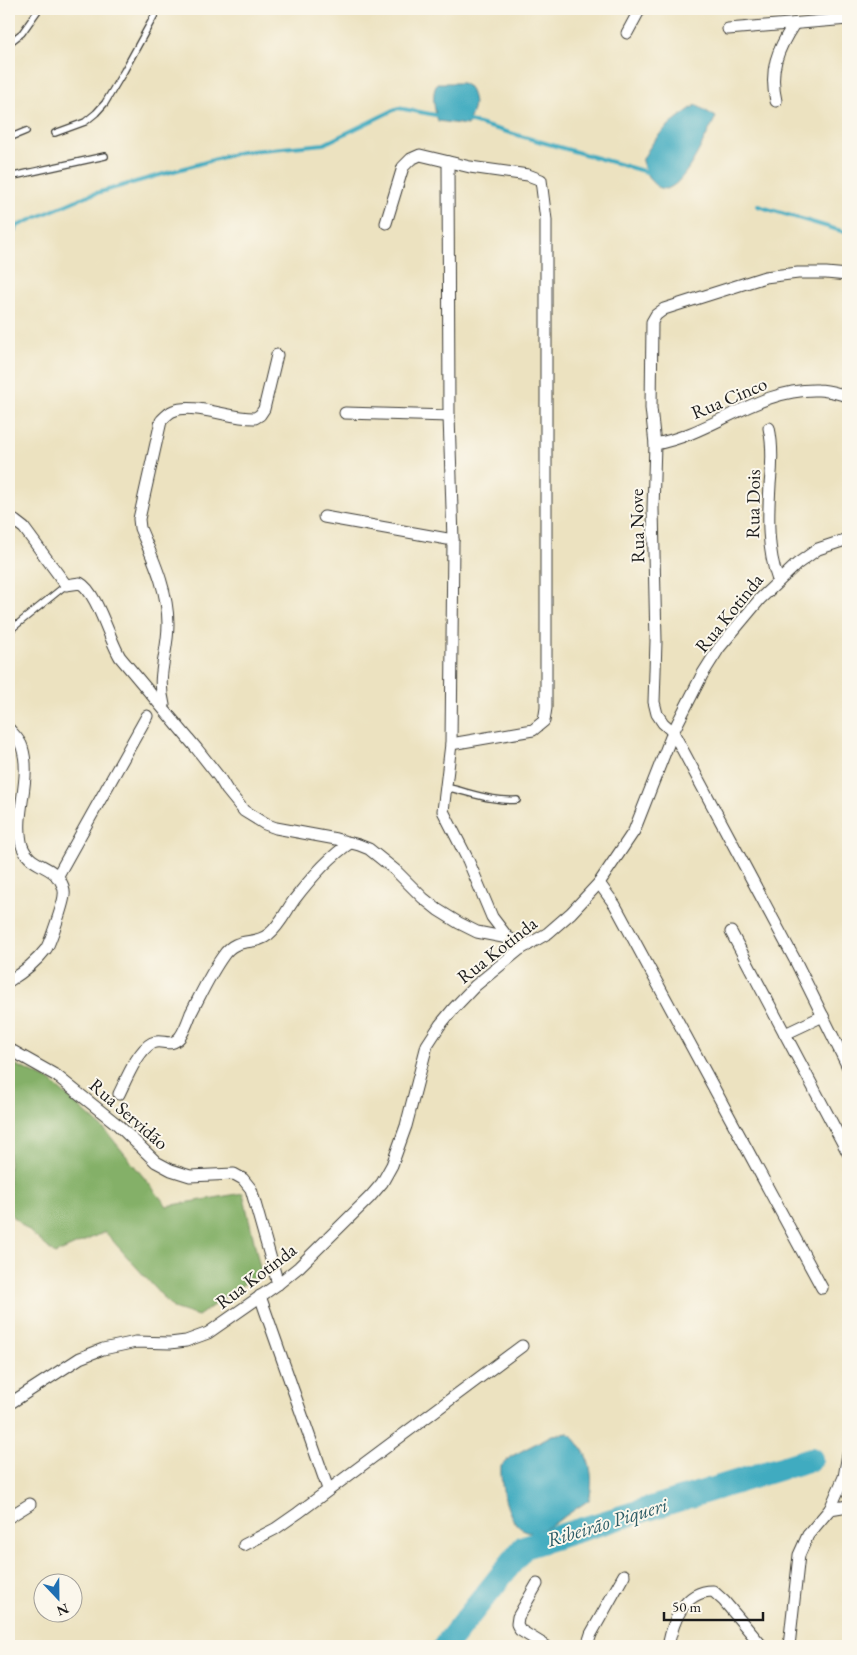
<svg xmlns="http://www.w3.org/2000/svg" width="857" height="1655" viewBox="0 0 857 1655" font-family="'EB Garamond',serif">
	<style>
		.forest { fill: #84b068; stroke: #506642 }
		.water { fill: #40abc0; stroke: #2e646e }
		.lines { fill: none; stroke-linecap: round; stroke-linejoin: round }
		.stream { stroke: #40abc0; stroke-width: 4 }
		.river { stroke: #40abc0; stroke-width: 24 }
		.service-casing { stroke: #3b3a35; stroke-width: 8 }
		.minor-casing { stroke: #3b3a35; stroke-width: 13 }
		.service { stroke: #fff; stroke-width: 5.5 }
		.minor { stroke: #fff; stroke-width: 11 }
		.labels { text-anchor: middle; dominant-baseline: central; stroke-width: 4; stroke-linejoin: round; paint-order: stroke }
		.street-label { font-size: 19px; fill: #1c1c1c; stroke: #fbf7ec }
		.water-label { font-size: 20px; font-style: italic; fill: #2c5c66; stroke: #fbf7ec }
	</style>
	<rect width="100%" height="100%" fill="#fbf7ec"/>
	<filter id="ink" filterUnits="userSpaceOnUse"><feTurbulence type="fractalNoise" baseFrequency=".02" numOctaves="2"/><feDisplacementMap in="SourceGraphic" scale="10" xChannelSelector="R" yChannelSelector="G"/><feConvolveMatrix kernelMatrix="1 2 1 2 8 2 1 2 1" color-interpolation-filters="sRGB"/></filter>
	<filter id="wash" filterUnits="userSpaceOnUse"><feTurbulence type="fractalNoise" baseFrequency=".0096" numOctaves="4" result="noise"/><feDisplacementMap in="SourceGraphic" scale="20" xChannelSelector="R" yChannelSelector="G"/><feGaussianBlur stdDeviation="1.12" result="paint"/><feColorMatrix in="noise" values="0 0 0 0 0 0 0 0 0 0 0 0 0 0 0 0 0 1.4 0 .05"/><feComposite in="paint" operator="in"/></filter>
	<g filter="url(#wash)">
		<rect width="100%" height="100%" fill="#ece2c0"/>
		<path class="forest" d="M9,1062l40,18 57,51 61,75 76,-13 18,79 -63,44 -25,-8 -68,-76 -50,22 -46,-41z"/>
		<g class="water">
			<path d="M437,83h25l7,4c8,16 5,22 -2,38l-29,-4c-4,-13 -7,-26 -1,-38z"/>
			<path d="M696,105l20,12c-10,18 -29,64 -47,71 -4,2 -8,0 -11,-1 -10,-6 -13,-16 -16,-26 14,-28 29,-39 54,-56z"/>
			<path d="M569,1433c19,18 27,40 20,67l-37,25 -19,8c-5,-2 -11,-3 -15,-7 -12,-12 -18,-43 -17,-60l9,-9 42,-22z"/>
		</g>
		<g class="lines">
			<g class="stream">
				<path d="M465,120l185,53"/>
				<path d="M758,206l90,27"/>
				<path d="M9,241l8,-15 69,-30 155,-44 83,-8 74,-36 43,8"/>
			</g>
			<path class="river" d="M445,1646l79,-99 287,-88"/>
		</g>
	</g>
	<g filter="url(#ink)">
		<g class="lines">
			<g class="service-casing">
				<g id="service">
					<path d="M9,43l13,-10 17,-24"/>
					<path d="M55,133l30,-11 11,-9 9,-10 19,-32 34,-62"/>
					<path d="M9,138l17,-7"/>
					<path d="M9,177l96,-21"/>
					<path d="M9,631l57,-46"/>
					<path d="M445,787c24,5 47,15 72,13"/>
				</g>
			</g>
			<g class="minor-casing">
				<g id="minor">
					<path d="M728,29l120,-10"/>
					<path d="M627,33l13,-24"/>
					<path d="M776,101c-7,-31 1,-51 18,-77"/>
					<path d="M448,162l1,254 4,124 -2,204 -8,67 25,49 24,57 16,21"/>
					<path d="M386,223l17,-56 8,-8 9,-4 50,12 58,8 13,5 5,40v488l-2,13 -11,9 -82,14"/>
					<path d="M848,275l-22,-2h-28l-33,4 -101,32 -8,6 -4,7 -1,86 4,36 -2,65 3,132 -2,61 3,12 6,9 10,9 123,230 52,105"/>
					<path d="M345,413l104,3"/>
					<path d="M769,428c4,18 3,39 1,57 -2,32 -3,65 8,95"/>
					<path d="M655,444c57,-10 103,-56 163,-54 10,0 21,4 30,6"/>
					<path d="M324,517l129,23"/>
					<path d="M9,519l6,2 9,7 42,57 14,-2c17,9 29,56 40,74l77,92 22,28 8,13 17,21 21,13 11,4 60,11 23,6 10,4 26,21 28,28 15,12 21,13 18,9 31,6 20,7"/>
					<path d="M164,705c-8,-31 4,-51 4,-81 0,-34 -15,-65 -28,-96l-1,-9 22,-98c4,-4 7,-8 12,-10 20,-9 58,8 82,7l5,-3 4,-6 13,-54"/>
					<path d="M9,729c5,6 11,11 13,18 10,31 -7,64 -1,95 5,23 26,22 37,35 4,5 7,13 6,18 0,7 -14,48 -18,54 -10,13 -24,24 -37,32"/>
					<path d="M57,877l90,-161"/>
					<path d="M599,883l16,22 207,383"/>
					<path d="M731,932l117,221"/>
					<path d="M785,1034l38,-18"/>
					<path d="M9,1049l48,27 61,49 38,37 15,8 19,6 44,-2 9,5 8,10 27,95"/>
					<path d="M119,1094c7,-14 19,-44 33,-51 10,-5 18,6 28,-6 5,-7 8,-16 11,-24 10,-19 19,-39 32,-57 14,-21 31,-9 46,-22 11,-9 17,-23 25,-34 16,-21 34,-42 56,-57"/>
					<path d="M260,1296l68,193"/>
					<path d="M9,1404l71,-46 23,-9 33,-7 34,1 16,-2 22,-8 70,-49 21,-17 71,-70 12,-14 10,-18 14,-39 21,-81 13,-20 14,-17 21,-22 44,-36 29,-17 23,-20 28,-30 35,-52 39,-99 29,-57 17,-27 41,-49 37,-35 21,-15 30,-10"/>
					<path d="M830,1509l18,-3"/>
					<path d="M9,1517l21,-13"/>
					<path d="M244,1545l31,-16 23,-16 224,-167"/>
					<path d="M537,1584l-19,33 -1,7 3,6 26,16"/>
					<path d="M587,1646l4,-12 33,-59"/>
					<path d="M668,1646c5,-24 15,-55 45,-55l11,10 38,45"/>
					<path d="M789,1646l10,-91 9,-20 22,-26 14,-32 4,-23"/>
				</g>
			</g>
			<use href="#service" class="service"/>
			<use href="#minor" class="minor"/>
		</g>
	</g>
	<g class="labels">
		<g class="street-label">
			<text transform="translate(729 398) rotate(-23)">Rua Cinco</text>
			<text transform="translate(753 504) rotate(-89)">Rua Dois</text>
			<text transform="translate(637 526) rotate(-91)">Rua Nove</text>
			<text transform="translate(729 613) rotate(-51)">Rua Kotinda</text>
			<text transform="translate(497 950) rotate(-38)">Rua Kotinda</text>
			<text transform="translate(129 1114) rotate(41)">Rua Servidão</text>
			<text transform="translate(256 1276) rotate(-37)">Rua Kotinda</text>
		</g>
		<g class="water-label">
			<text transform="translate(607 1522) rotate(-17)">Ribeirão Piqueri</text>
		</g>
	</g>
	<rect width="857" height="1655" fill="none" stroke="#fbf7ec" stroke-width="30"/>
	<g transform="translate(58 1598) rotate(158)"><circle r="24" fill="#fbf7ec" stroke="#a29f99"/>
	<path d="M0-4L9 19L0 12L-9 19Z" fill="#1f6fb2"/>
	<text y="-8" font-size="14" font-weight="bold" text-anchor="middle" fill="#1c1c1c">N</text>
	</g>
	<path d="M664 1612v8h99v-8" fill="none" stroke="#1c1c1c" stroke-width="2.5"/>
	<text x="672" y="1612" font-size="15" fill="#1c1c1c" stroke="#fbf7ec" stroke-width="4" paint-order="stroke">50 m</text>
</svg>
